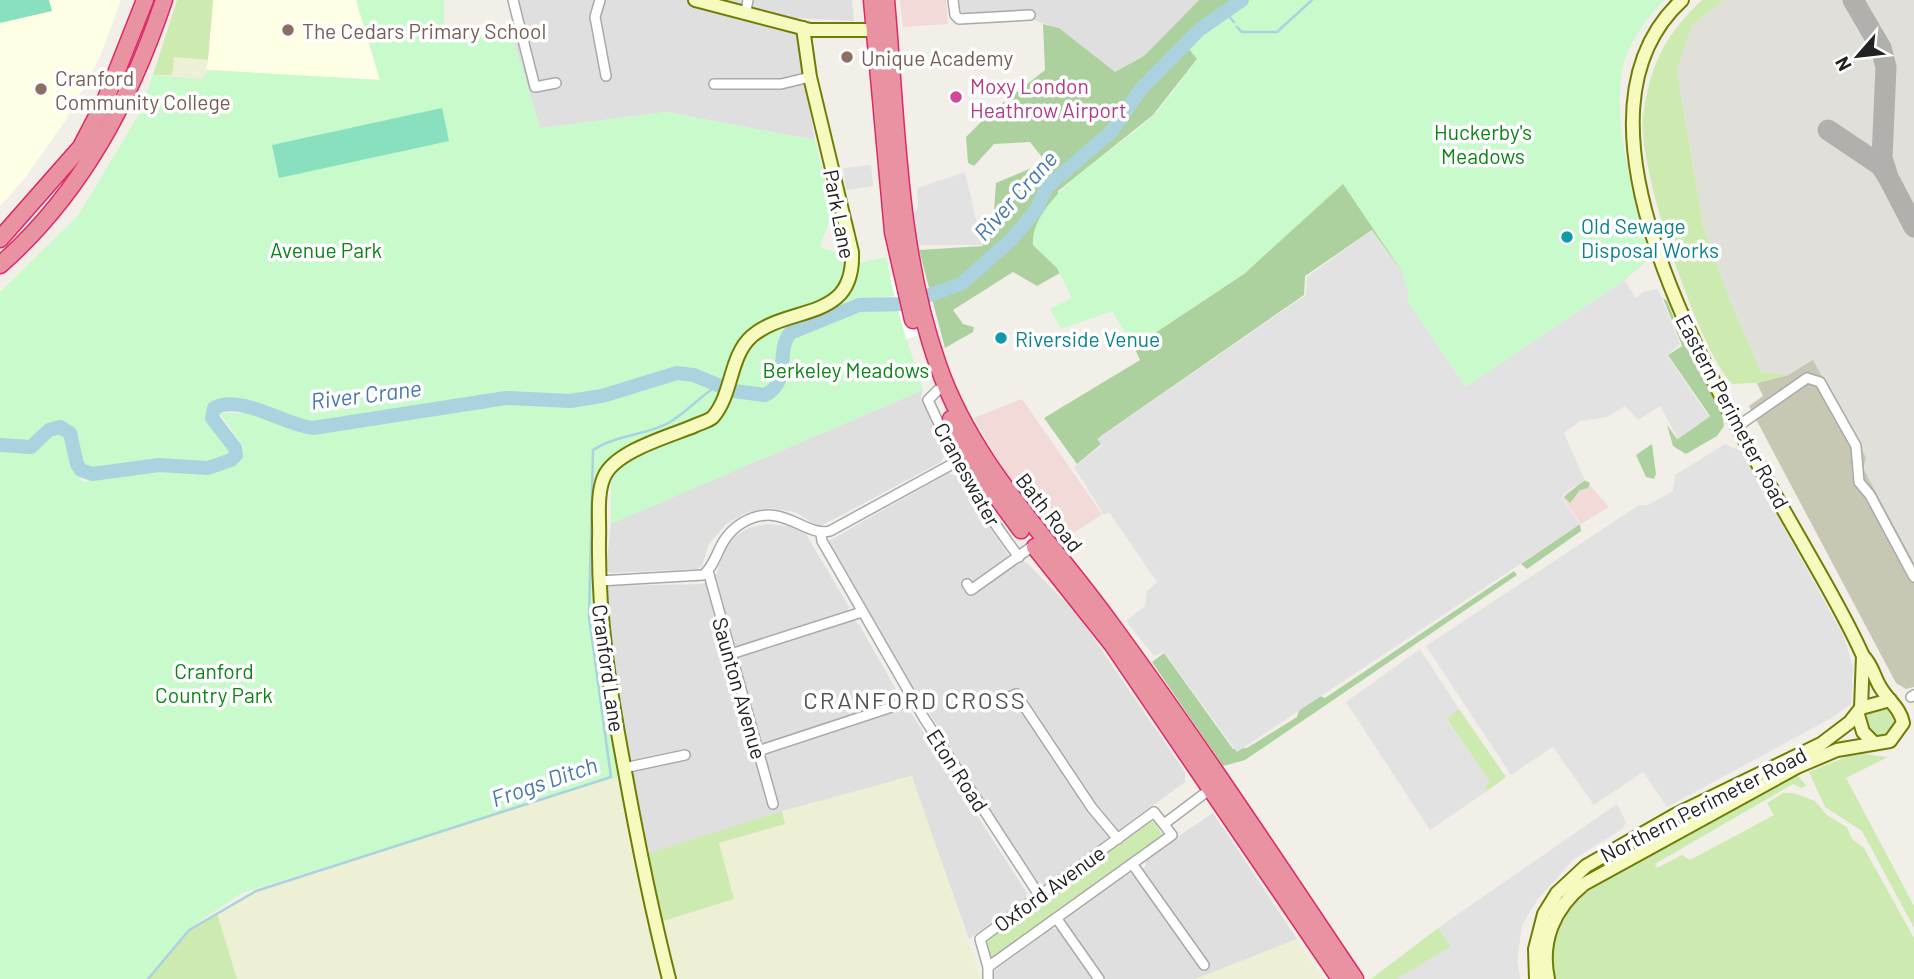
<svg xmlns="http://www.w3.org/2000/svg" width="1914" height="979" viewBox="0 0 1914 979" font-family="Barlow,sans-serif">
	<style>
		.residential { fill: #e0dfdf }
		.commercial { fill: #f2dad9 }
		.education { fill: #ffffe5 }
		.airport { fill: #e1dfda }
		.construction { fill: #c7c7b4 }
		.farmland { fill: #eef0d5 }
		.grass { fill: #cdebb0 }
		.forest { fill: #add19e }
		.park { fill: #c8facc }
		.pitch { fill: #88e0be }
		.parking { fill: #e2e2e2 }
		.pier { fill: #fff }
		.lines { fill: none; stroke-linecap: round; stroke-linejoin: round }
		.stream { stroke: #aad3df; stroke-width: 2.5 }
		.river { stroke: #aad3df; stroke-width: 14 }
		.taxiway { stroke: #b1b0ac; stroke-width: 21 }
		.street-casing { stroke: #a9a9a9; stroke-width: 12 }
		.secondary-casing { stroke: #707d05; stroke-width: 16 }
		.highway-casing { stroke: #dc2a67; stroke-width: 19 }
		.street { stroke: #fff; stroke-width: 9 }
		.secondary { stroke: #f7fabf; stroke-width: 12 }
		.highway { stroke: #e892a2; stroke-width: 16 }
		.education-dot { fill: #8d6e63; stroke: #fff; stroke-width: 2.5 }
		.hotel-dot { fill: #d1479c; stroke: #fff; stroke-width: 2.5 }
		.culture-dot { fill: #0f9aa8; stroke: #fff; stroke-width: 2.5 }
		.labels { text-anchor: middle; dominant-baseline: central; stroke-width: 7; stroke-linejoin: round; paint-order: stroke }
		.education-label { font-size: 21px; fill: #785e54; stroke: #fff; text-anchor: start }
		.hotel-label { font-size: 21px; fill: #b23c85; stroke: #fff; text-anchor: start }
		.park-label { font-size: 21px; fill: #0c8416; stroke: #fff }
		.street-label { font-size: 21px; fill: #222; stroke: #fff }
		.culture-label { font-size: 21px; fill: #0d838f; stroke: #fff; text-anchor: start }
		.water-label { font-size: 23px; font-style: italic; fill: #4a7aab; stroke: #fff }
		.quarter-label { font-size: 24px; letter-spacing: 2px; fill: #555; stroke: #fff }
	</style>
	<rect width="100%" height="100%" fill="#f2efe9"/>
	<g class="residential">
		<path d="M516,0h336l2,21 -61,-3 22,122 -149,-28 -126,16 -26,-86z"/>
		<path d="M959,0h240l-55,56 -29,17 -56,-45 -29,-9 -62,-4 -7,-3z"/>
		<path d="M923,390l-2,7 24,58 -4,7 -122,65 -24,-15 -25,-4 -22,4 -22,12 -17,20 -7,22 -5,3 -87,4 -4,-3 5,-47z"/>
		<path d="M948,473l9,3 51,79 19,8 50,51 108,158v10l-140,102 -9,-2 -127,-201 -80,-140z"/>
		<path d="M766,524l24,2 16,8 43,73 -2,5 13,14 39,69 -2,7 5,9 9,2 116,180 -1,5 -57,41 -58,-163 -265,78 -32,-197 -7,-71 96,-2 14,-11 5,-20 12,-16 15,-9z"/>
		<path d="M1213,813l84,126 -101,40h-212l67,-51 7,2 11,-16 57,-41 8,2 11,-8 1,-9z"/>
	</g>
	<g class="commercial">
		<path d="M900,0h46l2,24 -45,3z"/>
		<path d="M1022,399l80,115 -43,29 -53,-69 -32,-56z"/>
		<path d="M1587,482l22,25 -28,17 -18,-26 4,-6z"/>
	</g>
	<g class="education">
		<path d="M0,0h121l-21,57 -35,64 -40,57 -25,28z"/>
		<path d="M213,0h143l24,80 -173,-10z"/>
	</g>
	<path class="airport" d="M1724,0h190v563l-51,-95 -50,-107 -25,14 -27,-3 -31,-72 -26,-71 -27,-158 15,-46z"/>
	<path class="construction" d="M1813,360l53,98 -3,10 51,95v124l-8,2 -10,-6 -147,-277 14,-10 -6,-13 31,-8z"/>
	<g class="farmland">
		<path d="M173,57l35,3 -6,20 -30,-5z"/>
		<path d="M620,776l42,203h-425l-20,-66 39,-22z"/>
		<path d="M912,776l69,203h-304l-14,-58 70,-22 -14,-56 66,-19 -3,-13z"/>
		<path d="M1297,939l27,40h-128l15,-6z"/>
	</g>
	<g class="grass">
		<path d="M177,0h36l-5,60 -34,-3 -2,18h-19z"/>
		<path d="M1702,0h22l-32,25 -15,46 27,158 26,71 31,72 28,3 -32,8 -25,1c-34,-35 -95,-218 -89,-267 7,-52 21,-81 59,-117z"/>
		<circle cx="1881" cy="721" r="15"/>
		<path d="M1459,709l47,68 -19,14 -2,-5 5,-4 -44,-64z"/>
		<path d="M1863,754l25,3 -42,21 68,128v22l-52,-97 -37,-24 -16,-35 39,-16z"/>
		<path d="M1796,774l11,12 -6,2 -8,-4 -138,80 2,4 25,-13 8,5 84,-45 -7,-12 16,-10h11l21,8 12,14 20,12 5,12 12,9 50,90v41h-360l-3,-22 3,-20 14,-30 50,-38z"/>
		<path d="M782,811l3,13 -66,19 15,56 -71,22 -17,-67z"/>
		<path d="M1151,818l13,19 -174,121 -4,-19z"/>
		<path d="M217,913l20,66h-89l41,-49z"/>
		<path d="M1438,928l13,17 69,-7 -3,23 3,18h-149z"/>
	</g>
	<g class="forest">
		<path d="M1199,0h270l180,258 -25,22 -217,21 -35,-71 -67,46 -1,19 -203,141v8l-24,20 -33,-46 96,-58 -6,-13 13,-10 50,-278 -44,56 -95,76 -1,77 3,5 -23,13 -24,-14 -60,38 10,14 11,3 -1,5 -28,16 -26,-98 64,-4 -1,-13 12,-23 2,-27 50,-21 -16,-20 -36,2 -20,22 -6,-3 -2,-26 23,-23 56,-44 -2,-46 16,4 56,44 29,-16z"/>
		<path d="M1663,298l4,3 18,44 37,69 2,12 -7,10 -31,18 -13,-8 -6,-21 10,14 33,-23 -42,-61 14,-9z"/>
		<path d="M1652,444l4,30 -2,5 -8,-2 -10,-22z"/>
		<path d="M1584,480l6,3 -2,5 -8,2 -10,13 -6,-6z"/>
		<path d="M1580,524l1,7 -54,38 -6,-5z"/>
		<path d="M1514,571l3,4 -272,185 -22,6 -71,-104 12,-9 69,96 14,-1 50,-31 6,-21 7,-4 15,6z"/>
	</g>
	<g class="park">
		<path d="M356,0h88v31l70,11 26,86 126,-16 149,28 18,70 -13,37 25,8 11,9 30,-7 8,39 -43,4 -64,32 -5,7 -5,44c-30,26 -61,-15 -89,-16 -33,0 -66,21 -98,27 -29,6 -57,-2 -85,2 -62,7 -124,18 -186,30 -38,-3 -70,-30 -110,-23l-2,16 25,30 -2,6 -20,8 -45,-4 -71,10 -11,-7c-4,-18 -5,-34 -24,-40l-14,7 -14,14 -31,-2v-149l78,-76 60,-100 15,-41 49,4 5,-9 173,10z"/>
		<path d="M1247,0h418c-17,16 -34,40 -41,62 -15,55 12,142 25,196l-25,22 -158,107 -59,-86 -6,-31 -58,-86 -99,90 -110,73 -22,-36 -51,18 -11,-20 22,-11 -15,-30 -24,-23c-3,-50 89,-98 121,-130 16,-17 29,-38 43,-56l-9,-11 13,-14z"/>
		<path d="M897,309l26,81 -312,134v-49l16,-16 100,-55 5,-10 19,3 22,-2 13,-21 4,-35 67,-29z"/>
		<path d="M681,375l42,16 -21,25 -78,36 -29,52 25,272 -378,117 -54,36 -40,50h-148v-529c24,3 36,0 55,-16l9,1 7,31 12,16 65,-11 57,1 34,-10 5,-14 -24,-35h29l58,22 195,-30h63l37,-6z"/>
	</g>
	<g class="pitch">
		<path d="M0,0h49l3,11 -52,12z"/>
		<path d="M442,108l7,33 -170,37 -7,-33z"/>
	</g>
	<g class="parking">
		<path d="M871,165l2,21 -27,4 -3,-22z"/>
		<path d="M965,172l17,73h-66l-3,-28 5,-11 -1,-18z"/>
		<path d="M1372,230l29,40 8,24 -2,7 59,86 158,-107 12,18 7,-6 15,-3 22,55 -13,11 42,62 -31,22 -18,-33 -22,14 -13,-14 -18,11 -27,4 -16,12 21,48 -19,10 -4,7 18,26 -343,228 -73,-100 -10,4 -28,-35 19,-15 2,-15 10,-9 -48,-70 -5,3 -30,-48 28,-22 -5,-6 209,-144 1,-18z"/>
		<path d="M1725,444l17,7 102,186 9,30 -2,37 -21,15 -163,88 -24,-35 -49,33 -41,-58 -42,28 -85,-129 213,-141h9l25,-14 2,-16z"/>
		<path d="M1420,649l39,60 -13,10 44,63 -5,4 2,5 -57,39 -84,-128z"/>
		<path d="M1617,804l9,18 -4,7 -48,30 -36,40 -16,26 -5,36 3,18h-123l54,-33 -13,-18z"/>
	</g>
	<path class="pier" d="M922,268l16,61 -32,10 -16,-62z"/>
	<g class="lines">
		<g class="stream">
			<path d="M1226,13l8,9"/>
			<path d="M1237,27l5,5h35l35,-32"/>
			<path d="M148,979l41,-49 67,-39 355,-114 -22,-160 4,-167c25,-16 56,-15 77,-28 17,-10 30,-26 47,-36"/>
		</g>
		<g class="river">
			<path d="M734,391l31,4c27,-14 10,-43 25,-62l69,-28 45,-1 57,-20 50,-44 25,-30 11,-23 64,-55 30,-43 58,-59 43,-30"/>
			<path d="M0,445l31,2 18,-17 11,-3 10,6 7,31 4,6 11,4 67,-9 49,3 23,-8 5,-5 -1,-7 -23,-30 2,-10c28,-14 68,16 99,20l193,-30 64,3 32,-5 75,-23 17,2 33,14"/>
		</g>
		<g class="taxiway">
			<path d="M1853,0l28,48 5,19 -4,91 6,19 26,50"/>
			<path d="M1828,130l52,35 7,10"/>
		</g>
		<g class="street-casing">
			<g id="street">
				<path d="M513,0l22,87 21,-4"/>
				<path d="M600,0l-5,17 11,59"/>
				<path d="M953,0l2,15 4,4 71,-4"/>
				<path d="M746,11l2,-11"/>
				<path d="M714,84h67l29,-7"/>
				<path d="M938,390l-10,10c28,62 50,103 91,157"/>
				<path d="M1738,426l69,-48 13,4 36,64 3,36 11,13 44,82"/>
				<path d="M821,534l1,7 102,177 115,177"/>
				<path d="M708,571l65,233"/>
				<path d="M599,581l104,-6c16,-12 13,-36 39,-52 40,-24 63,15 88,8l126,-69"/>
				<path d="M967,584l4,6 66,-47"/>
				<path d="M731,654l131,-42"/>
				<path d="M1911,697l3,-2"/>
				<path d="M1007,698l9,-4 76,114 26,31"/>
				<path d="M758,751l155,-51"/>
				<path d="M624,768l61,-13"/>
				<path d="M1154,812l18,23 -184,132 -8,-28z"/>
				<path d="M1164,824l49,-37"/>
				<path d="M1133,865l71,100"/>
				<path d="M1057,919l42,60"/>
				<path d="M988,967v12"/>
			</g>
		</g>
		<g class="secondary-casing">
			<g id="secondary">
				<path d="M695,0l115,30h65"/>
				<path d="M1861,708l2,-52"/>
				<path d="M1858,715l5,17 11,11"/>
				<path d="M669,979c-18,-71 -32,-141 -45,-213 -14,-75 -26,-149 -25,-226 1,-19 -3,-45 5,-63 11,-26 66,-41 90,-51 6,-3 15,-5 19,-9 20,-23 16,-61 39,-81 38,-32 103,-13 100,-84l-42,-175 -7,-49"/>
				<path d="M1536,979l-1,-30 9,-35 13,-21 29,-27 89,-51 146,-71 29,-22 11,-14 29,-8"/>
				<path d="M1548,979c-8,-38 6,-71 36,-95l213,-117 40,-17 53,-9 13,-18c-3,-16 -16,-23 -24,-38 -6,-11 -7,-20 -16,-29 -66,-149 -341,-509 -181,-656"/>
			</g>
		</g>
		<g class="highway-casing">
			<g id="highway">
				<path d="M872,0l21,232 20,88"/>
				<path d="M886,0c11,122 11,248 52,365 35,101 112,174 173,259 85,116 164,236 244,355"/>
				<path d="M0,239l81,-92 24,-46 40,-101"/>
				<path d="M0,265c81,-71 130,-164 164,-265"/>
				<path d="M951,419l37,66 33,45"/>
				<path d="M1035,547l77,97 228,335"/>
			</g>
		</g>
		<use href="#street" class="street"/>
		<use href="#secondary" class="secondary"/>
		<use href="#highway" class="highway"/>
	</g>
	<g class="education-dot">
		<circle cx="288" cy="30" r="7"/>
		<circle cx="847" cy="57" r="7"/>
		<circle cx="41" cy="89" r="7"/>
	</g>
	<circle class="hotel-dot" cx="956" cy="97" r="7"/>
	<g class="culture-dot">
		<circle cx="1567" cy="237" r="7"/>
		<circle cx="1001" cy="338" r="7"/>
	</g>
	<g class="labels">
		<g class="education-label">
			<text x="302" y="30">The Cedars Primary School</text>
			<text x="861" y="57">Unique Academy</text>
			<text x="55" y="77">Cranford<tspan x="55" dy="24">Community College</tspan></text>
		</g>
		<g class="hotel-label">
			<text x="970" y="85">Moxy London<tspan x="970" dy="24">Heathrow Airport</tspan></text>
		</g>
		<g class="park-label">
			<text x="1483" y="131">Huckerby's<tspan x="1483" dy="24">Meadows</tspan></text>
			<text x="326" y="249">Avenue Park</text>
			<text x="846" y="369">Berkeley Meadows</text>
			<text x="214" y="670">Cranford<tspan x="214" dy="24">Country Park</tspan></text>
		</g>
		<g class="street-label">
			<text transform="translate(840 214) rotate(79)">Park Lane</text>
			<text transform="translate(1733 411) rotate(62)">Eastern Perimeter Road</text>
			<text transform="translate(968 474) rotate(61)">Craneswater</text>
			<text transform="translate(1050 512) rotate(52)">Bath Road</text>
			<text transform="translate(609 668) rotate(82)">Cranford Lane</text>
			<text transform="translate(740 688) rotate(74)">Saunton Avenue</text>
			<text transform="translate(958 770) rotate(57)">Eton Road</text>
			<text transform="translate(1703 804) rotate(-27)">Northern Perimeter Road</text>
			<text transform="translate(1049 888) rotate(-36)">Oxford Avenue</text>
		</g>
		<g class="culture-label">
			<text x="1581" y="225">Old Sewage<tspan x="1581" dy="24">Disposal Works</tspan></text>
			<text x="1015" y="338">Riverside Venue</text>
		</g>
		<g class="water-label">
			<text transform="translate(1015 195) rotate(-48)">River Crane</text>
			<text transform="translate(366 394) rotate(-7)">River Crane</text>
			<text transform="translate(544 781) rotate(-19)">Frogs Ditch</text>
		</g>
		<g class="quarter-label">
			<text x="915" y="699">CRANFORD CROSS</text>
		</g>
	</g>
	<g transform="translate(1858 56) rotate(242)" stroke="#ffffff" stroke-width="5" paint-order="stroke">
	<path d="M0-5L12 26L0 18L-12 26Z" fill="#222222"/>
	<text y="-10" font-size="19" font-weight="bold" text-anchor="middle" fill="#222222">N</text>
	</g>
</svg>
